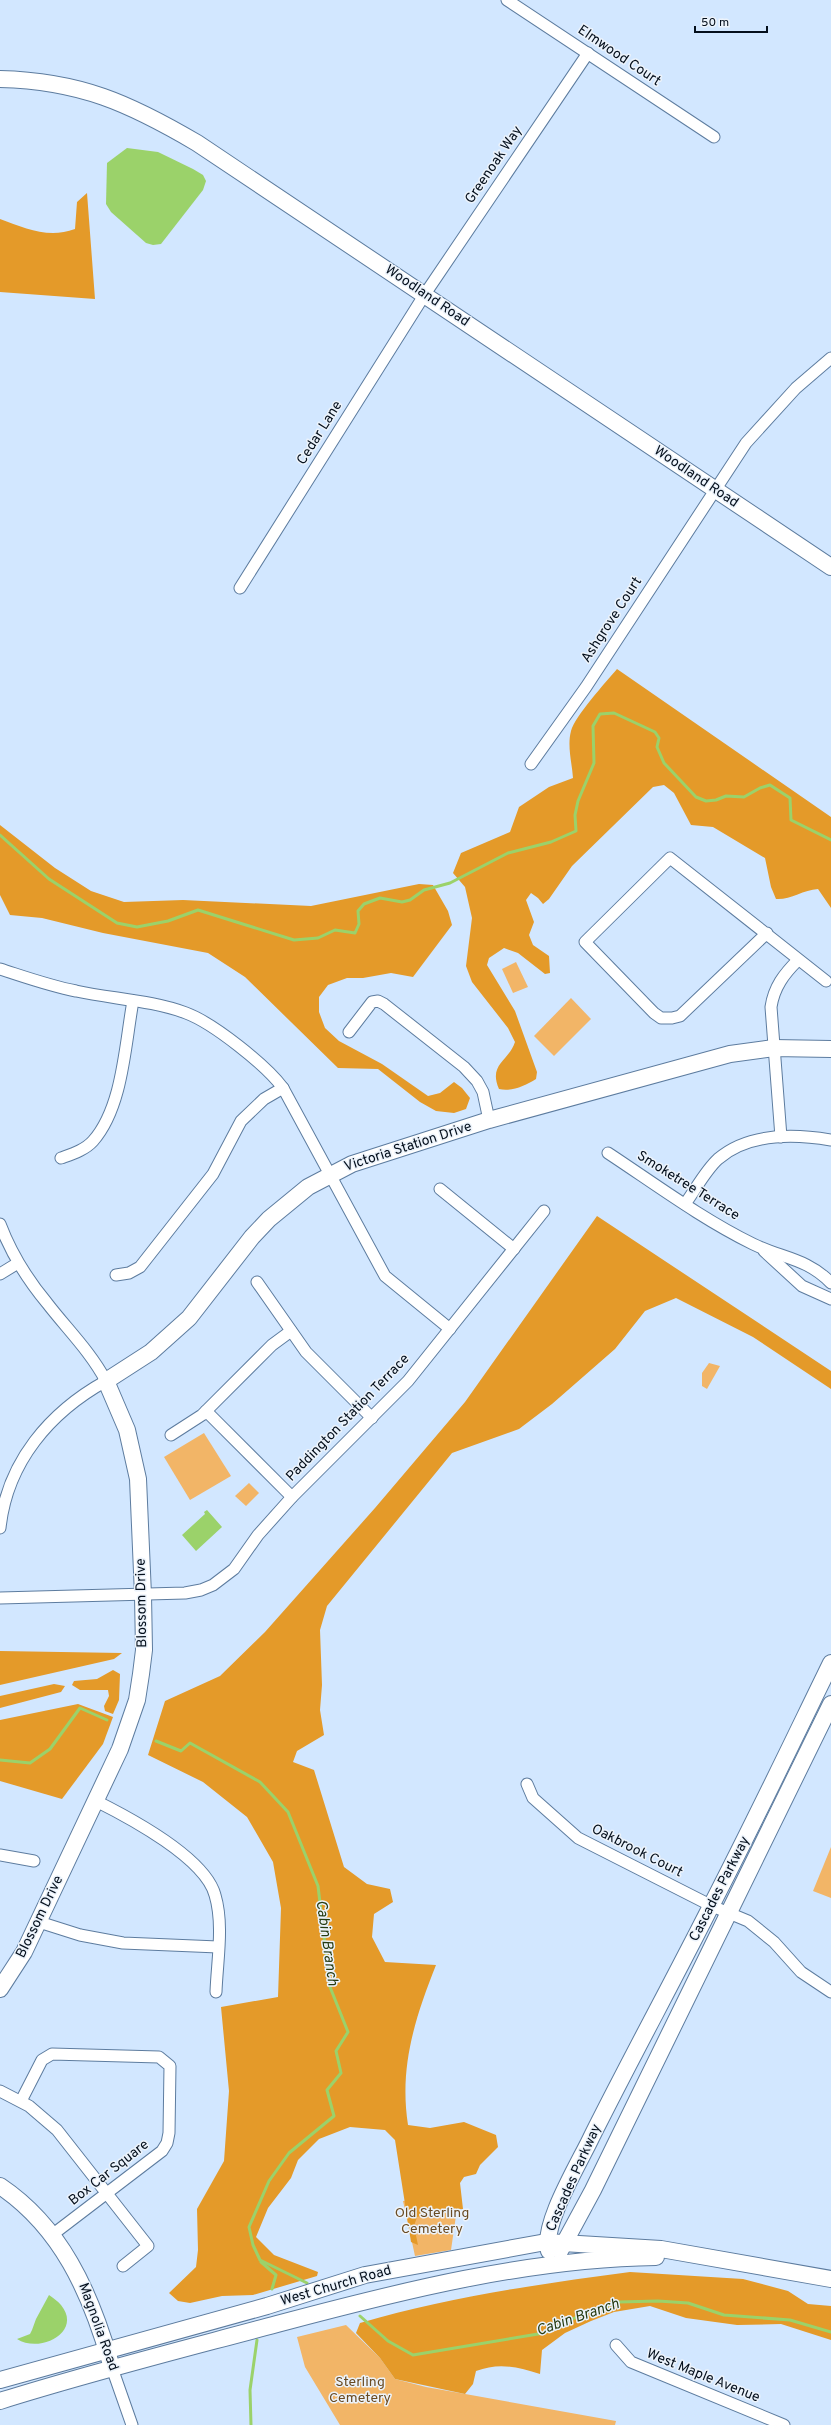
<svg xmlns="http://www.w3.org/2000/svg" width="831" height="2425" viewBox="0 0 831 2425" font-family="Overpass,sans-serif">
	<style>
		.green { fill: #f2b567 }
		.forest { fill: #e49a29 }
		.water { fill: #9bd26a }
		.lines { fill: none; stroke-linecap: round; stroke-linejoin: round }
		.stream { stroke: #9bd26a; stroke-width: 3 }
		.street-casing { stroke: #5d7c9f; stroke-width: 13 }
		.secondary-casing { stroke: #5d7c9f; stroke-width: 18 }
		.street { stroke: #fff; stroke-width: 11 }
		.secondary { stroke: #fff; stroke-width: 16 }
		.labels { text-anchor: middle; dominant-baseline: central; stroke-width: 3; stroke-linejoin: round; paint-order: stroke }
		.street-label { font-size: 14px; fill: #040f1c; stroke: #ecf3fb }
		.park-label { font-size: 14px; fill: #6a4b22; stroke: #ecf3fb }
		.water-label { font-size: 15px; font-style: italic; fill: #263b11; stroke: #ecf3fb }
	</style>
	<rect width="100%" height="100%" fill="#d2e7ff"/>
	<g class="green">
		<path d="M516,962l12,25 -15,6 -11,-24z"/>
		<path d="M571,998l20,21 -37,37 -20,-20z"/>
		<path d="M709,1363l11,3 -13,23 -5,-3v-13z"/>
		<path d="M204,1433l27,43 -41,24 -26,-43z"/>
		<path d="M249,1483l10,10 -13,13 -11,-10z"/>
		<path d="M831,1847v51l-18,-7z"/>
		<path d="M459,2195l-8,55 -36,6 -12,-55z"/>
		<path d="M346,2325l34,33 15,21 31,8 190,34 -1,4h-275l-35,-58 -8,-30z"/>
	</g>
	<g class="forest">
		<path d="M87,193l8,106 -95,-7v-73c25,9 48,20 75,10l2,-27z"/>
		<path d="M617,669l214,148v91l-13,-19c-15,1 -28,11 -42,10l-5,-12 -6,-29 -52,-31 -22,-2 -17,-32 -10,-8 -11,2 -81,79 -23,33 -6,5 -5,-6 -7,-5 -5,7 8,22 -5,13 4,10 16,11 1,17 -5,1 -27,-21 -14,-5 -15,10 -2,7 28,46 22,61 -1,7c-11,7 -25,13 -37,10 -11,-25 10,-28 16,-47l-7,-14 -36,-46 -6,-16 6,-48 -7,-31 -12,-14 8,-20 49,-21 9,-25 30,-20 24,-9c-1,-15 -6,-32 -2,-47 4,-15 35,-49 46,-62z"/>
		<path d="M0,825l55,43 36,23 33,11 59,-2 128,6 108,-22 14,1 15,26 4,14 -39,52 -22,-4 -28,5h-16l-19,7 -9,12v15l6,16 14,13 43,23 46,32 12,-3 14,-11 8,6 8,10 -4,11 -12,4 -18,-2 -16,-9 -42,-33 -40,-1 -93,-91 -37,-24 -105,-20 -61,-15 -32,-3 -10,-20z"/>
		<path d="M597,1216l234,155v18l-78,-52 -77,-39 -31,13 -30,38 -63,55 -33,25 -67,24 -125,153 -7,24 2,55 -2,25 4,25 -27,16 -4,11 21,8 30,97 23,17 23,5 3,13 -19,12 -2,23 13,25 51,3c-21,53 -37,102 -28,160l22,3 34,-6 32,13 2,12 -18,18 -4,9 -12,3 -4,6 3,26 -24,2 -22,6 -3,9 4,19 -7,-3 -16,-102 -10,-10 -35,-3 -31,12 -21,21 -7,18 -23,30 -12,29 18,18 44,17 -1,4 -64,19 -31,1 -32,7 -12,-2 -9,-8 27,-26 2,-17 -1,-41 27,-48 5,-70 -8,-84 57,-10 3,-89 -8,-46 -26,-45 -44,-35 -55,-27 17,-54 55,-25 45,-44 110,-124 90,-106z"/>
		<path d="M0,1651l122,2 -8,6 -114,26z"/>
		<path d="M113,1670l7,4 -1,26 -6,14 -8,-3 -1,-5 5,-10 -1,-6h-28l-8,-5 2,-4 23,-2z"/>
		<path d="M54,1684l11,2 -4,6 -61,16v-12z"/>
		<path d="M78,1704l35,13 -10,27 -41,55 -62,-18v-61z"/>
		<path d="M630,2272l113,7 45,12 20,13 23,2v34l-50,-16 -44,1 -51,-7 -36,-12 -36,6 -23,9 -26,12 -23,17 -2,24c-22,-7 -41,-12 -64,-3l-3,13 -8,10 -70,-15 -15,-21 -24,-25 4,-10c89,-26 179,-39 270,-51z"/>
	</g>
	<g class="water">
		<path d="M127,148l31,4 35,17 10,6 3,6 -3,9 -42,54 -8,1 -7,-2 -35,-31 -5,-8 1,-41z"/>
		<path d="M207,1510l15,17 -26,24 -14,-16 23,-21 -1,-2z"/>
		<path d="M49,2295c4,3 9,6 12,10 22,27 -21,49 -44,34l13,-5 2,-4 4,-11z"/>
	</g>
	<g class="lines">
		<g class="stream">
			<path d="M0,835l49,44 68,44 20,4 31,-6 30,-11 96,30 24,-2 17,-8 20,3 4,-9 -1,-13 6,-7 16,-6 22,4 8,-2 14,-10 26,-7 58,-30 43,-11 25,-11 -1,-16 3,-14 16,-38 -1,-37 7,-12 14,-1 41,19 4,6 -2,9 7,16 32,34 10,4 10,-1 10,-4 18,1 16,-9 10,-3 20,13 1,22 40,20"/>
			<path d="M156,1741l25,10 9,-8 70,39 28,30 30,74 12,101 18,45 -12,19 5,22 -14,17 7,26 -45,37 -20,28 -20,46 4,18 7,15 47,23"/>
			<path d="M0,1760l30,3 20,-14 30,-41 27,12"/>
			<path d="M261,2262l15,13 -4,14"/>
			<path d="M360,2316l28,25 25,14 131,-22 45,-22 30,-9 39,-1 30,2 36,12 66,5 41,12"/>
			<path d="M251,2425l-1,-35 7,-50"/>
		</g>
		<g class="street-casing">
			<g id="street">
				<path d="M507,0l207,137"/>
				<path d="M240,588l185,-294 163,-241"/>
				<path d="M531,764l55,-77 160,-244 50,-55 35,-30"/>
				<path d="M767,933l-87,83 -8,2h-11l-7,-5 -69,-71 85,-84 156,123"/>
				<path d="M0,969c25,8 50,17 76,22 36,8 75,9 110,22 27,10 80,52 97,75l102,188 65,53"/>
				<path d="M349,1032l23,-30 6,-1 6,3 80,63 13,14 6,11 6,28"/>
				<path d="M781,1137l-10,-130c3,-20 13,-33 27,-47"/>
				<path d="M608,1153c47,31 94,66 145,91 28,14 54,14 78,39"/>
				<path d="M61,1158c11,-4 24,-8 32,-17 30,-34 32,-97 40,-140"/>
				<path d="M440,1189l74,60"/>
				<path d="M685,1204c11,-15 20,-33 33,-45 30,-26 77,-25 113,-19"/>
				<path d="M0,1224c11,29 27,55 47,79 20,26 43,48 59,78 -56,31 -99,81 -106,147"/>
				<path d="M764,1251l38,35 29,13"/>
				<path d="M0,1274l18,-11"/>
				<path d="M116,1275l13,-2 11,-6 73,-93 28,-53 23,-22 19,-11"/>
				<path d="M257,1282l49,70 66,66"/>
				<path d="M206,1411l86,86"/>
				<path d="M171,1435l31,-20 70,-70 19,-14"/>
				<path d="M0,1598l185,-5 16,-3 12,-5 21,-16 24,-34 34,-38 116,-116 136,-170"/>
				<path d="M527,1784l6,14 45,40 134,68 36,15 26,21 27,30 30,20"/>
				<path d="M96,1801c34,17 109,57 119,94 9,30 2,67 1,97"/>
				<path d="M0,1855l34,6"/>
				<path d="M39,1922l41,13 43,8 95,4"/>
				<path d="M0,2091l29,15 28,24 91,116 -25,20"/>
				<path d="M21,2101l21,-41 10,-6 107,3 11,9 -1,67 -2,10 -5,8 -110,84"/>
				<path d="M616,2345l15,17 153,63"/>
				<path d="M112,2368l20,57"/>
			</g>
		</g>
		<g class="secondary-casing">
			<g id="secondary">
				<path d="M0,79c80,2 129,24 197,64l634,424"/>
				<path d="M0,1989l24,-37 96,-203 17,-49 4,-26 3,-24 -1,-55 -5,-116 -11,-49 -21,-49 45,-29 38,-34 63,-81 17,-18 39,-32 44,-23 137,-44 241,-66 44,-6 57,1"/>
				<path d="M0,2186c61,41 90,106 110,175"/>
				<path d="M549,2251c-8,-26 31,-89 43,-115 38,-76 79,-151 118,-228 42,-81 81,-163 121,-245"/>
				<path d="M560,2251l33,-61 238,-486"/>
				<path d="M0,2380l267,-74 98,-31 181,-33 115,7 170,30"/>
				<path d="M0,2401c92,-29 184,-52 277,-77 124,-33 250,-65 379,-67"/>
			</g>
		</g>
		<use href="#street" class="street"/>
		<use href="#secondary" class="secondary"/>
	</g>
	<g class="labels">
		<g class="street-label">
			<text transform="translate(619 56) rotate(34)">Elmwood Court</text>
			<text transform="translate(494 165) rotate(-56)">Greenoak Way</text>
			<text transform="translate(427 296) rotate(34)">Woodland Road</text>
			<text transform="translate(320 433) rotate(-58)">Cedar Lane</text>
			<text transform="translate(696 477) rotate(34)">Woodland Road</text>
			<text transform="translate(612 620) rotate(-57)">Ashgrove Court</text>
			<text transform="translate(408 1147) rotate(-18)">Victoria Station Drive</text>
			<text transform="translate(688 1186) rotate(32)">Smoketree Terrace</text>
			<text transform="translate(348 1418) rotate(-46)">Paddington Station Terrace</text>
			<text transform="translate(142 1603) rotate(-91)">Blossom Drive</text>
			<text transform="translate(637 1851) rotate(27)">Oakbrook Court</text>
			<text transform="translate(720 1889) rotate(-63)">Cascades Parkway</text>
			<text transform="translate(40 1917) rotate(-64)">Blossom Drive</text>
			<text transform="translate(109 2173) rotate(-38)">Box Car Square</text>
			<text transform="translate(574 2178) rotate(-66)">Cascades Parkway</text>
			<text transform="translate(336 2286) rotate(-16)">West Church Road</text>
			<text transform="translate(98 2327) rotate(70)">Magnolia Road</text>
			<text transform="translate(703 2376) rotate(22)">West Maple Avenue</text>
		</g>
		<g class="park-label">
			<text x="432" y="2213">Old Sterling<tspan x="432" dy="16">Cemetery</tspan></text>
			<text x="360" y="2382">Sterling<tspan x="360" dy="16">Cemetery</tspan></text>
		</g>
		<g class="water-label">
			<text transform="translate(326 1943) rotate(82)">Cabin Branch</text>
			<text transform="translate(578 2318) rotate(-19)">Cabin Branch</text>
		</g>
	</g>
	<path d="M695 26v6h72v-6" fill="none" stroke="#040f1c" stroke-width="2"/>
	<text x="701" y="26" font-size="12" fill="#040f1c" stroke="#ecf3fb" stroke-width="3" paint-order="stroke">50 m</text>
</svg>
